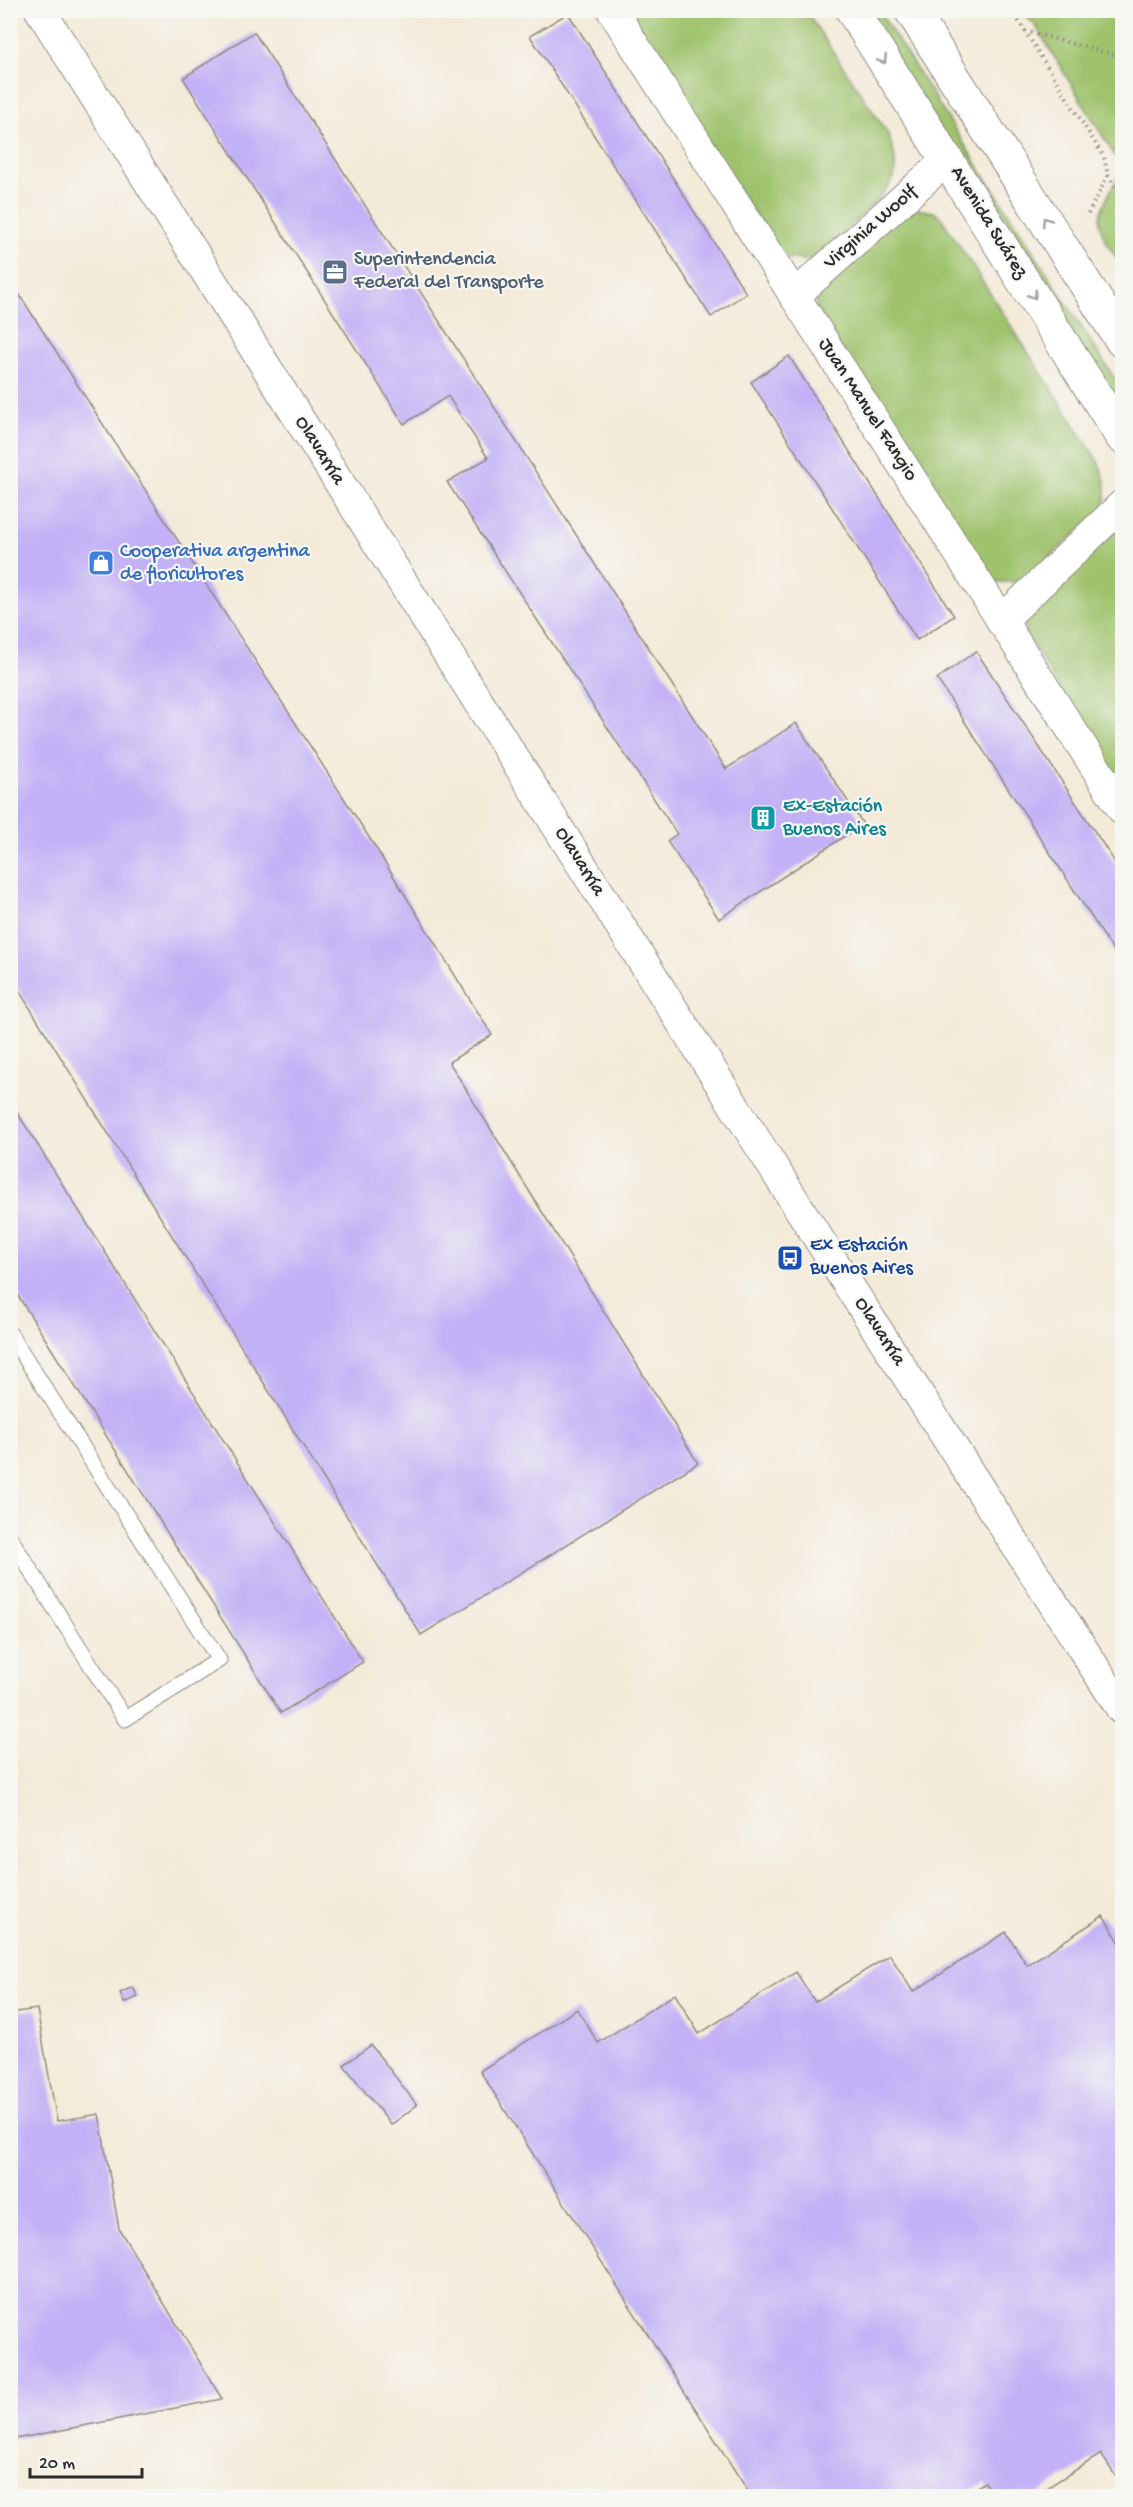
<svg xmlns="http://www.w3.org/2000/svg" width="1133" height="2507" viewBox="0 0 1133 2507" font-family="'Gochi Hand',sans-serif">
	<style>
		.green { fill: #9fc36d; stroke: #65774c; stroke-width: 1.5 }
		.building { fill: #c2b1f6 }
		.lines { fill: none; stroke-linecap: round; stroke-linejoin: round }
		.service-casing { stroke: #908a82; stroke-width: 17 }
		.minor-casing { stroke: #908a82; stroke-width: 32 }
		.tertiary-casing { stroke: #908a82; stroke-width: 35 }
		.path { stroke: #908a82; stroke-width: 4; stroke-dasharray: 1.5 4.5; stroke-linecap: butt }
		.service { stroke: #fff; stroke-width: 15 }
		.minor { stroke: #fff; stroke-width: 30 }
		.tertiary { stroke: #fff; stroke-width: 33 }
		.oneway { stroke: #a0a0a0 }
		.labels { text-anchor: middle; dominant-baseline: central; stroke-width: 4.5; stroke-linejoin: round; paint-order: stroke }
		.street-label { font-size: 20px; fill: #2b2b2b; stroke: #f6f6f2 }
		.service-label { font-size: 20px; fill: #4e5e75; stroke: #f6f6f2; text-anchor: start }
		.shop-label { font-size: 20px; fill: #366cbe; stroke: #f6f6f2; text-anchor: start }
		.culture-label { font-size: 20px; fill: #0d838f; stroke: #f6f6f2; text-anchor: start }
		.transit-label { font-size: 20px; fill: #164399; stroke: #f6f6f2; text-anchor: start }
	</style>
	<rect width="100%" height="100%" fill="#f6f6f2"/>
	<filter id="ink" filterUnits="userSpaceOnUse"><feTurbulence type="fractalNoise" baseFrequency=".0167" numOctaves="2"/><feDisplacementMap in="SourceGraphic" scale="12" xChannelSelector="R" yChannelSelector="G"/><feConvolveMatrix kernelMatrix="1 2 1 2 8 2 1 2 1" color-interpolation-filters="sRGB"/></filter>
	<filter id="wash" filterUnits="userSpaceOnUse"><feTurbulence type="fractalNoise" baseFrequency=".008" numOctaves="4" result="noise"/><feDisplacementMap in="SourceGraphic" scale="24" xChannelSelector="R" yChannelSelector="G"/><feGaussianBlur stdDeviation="1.35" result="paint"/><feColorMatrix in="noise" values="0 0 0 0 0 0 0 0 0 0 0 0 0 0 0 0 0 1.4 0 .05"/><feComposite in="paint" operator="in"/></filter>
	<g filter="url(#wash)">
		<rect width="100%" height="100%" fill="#f4ead8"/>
		<g class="green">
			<path d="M621,11h185l82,123c4,12 10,27 6,41 -4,19 -59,64 -76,80l-11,5 -24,-2z"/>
			<path d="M864,11h15l243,379v22z"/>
			<path d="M1020,11h102v256c-8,-13 -25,-34 -22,-51 2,-12 15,-32 20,-44l-5,-16 -80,-131z"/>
			<path d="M917,209l17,3 7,5 157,244c8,19 11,29 5,48l-81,73h-27l-9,-8 -170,-265v-15l86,-83z"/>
			<path d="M1122,524v264l-97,-155 1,-22z"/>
		</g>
		<g id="blocks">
			<g class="building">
				<path d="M568,13l178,280 -35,24 -181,-281z"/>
				<path d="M254,32l472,737 70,-46 67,101 -144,95 -52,-78 10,-7 -230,-352 41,-24 -40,-62 -44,28 -221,-346z"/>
				<path d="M10,280l364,565 118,190 -43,27 249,401 -277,172 -411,-659z"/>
				<path d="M789,356l165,260 -37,24 -166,-258z"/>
				<path d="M976,651l146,222v91l-185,-285z"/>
				<path d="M10,1101l353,561 -82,51 -271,-430z"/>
				<path d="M1103,1916l19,30v540l-21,-32 -67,42h-40l-9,-14 -23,14h-75l-1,-2 -4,2h-131l-271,-425 97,-62 21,34 77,-49 24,40 97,-62 19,30 75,-47 23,37 93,-60 21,33z"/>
				<path d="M133,1987l5,10 -14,6 -4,-10z"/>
				<path d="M37,2009l20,112 42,-7 20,115 103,170 -212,41v-427z"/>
				<path d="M371,2045l46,60 -26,20 -47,-60z"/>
			</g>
		</g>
	</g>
	<g filter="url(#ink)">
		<use href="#blocks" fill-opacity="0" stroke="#908a82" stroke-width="1.5"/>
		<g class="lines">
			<g class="service-casing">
				<path id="service" d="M10,1334l209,326 -94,59 -115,-181"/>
			</g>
			<g class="minor-casing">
				<g id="minor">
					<path d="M40,10l771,1217 311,483"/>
					<path d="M612,10l510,799"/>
					<path d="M794,296l154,-137"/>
					<path d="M1001,621l121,-116"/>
				</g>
			</g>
			<g class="tertiary-casing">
				<g id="tertiary">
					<path d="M852,10l270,427"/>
					<path d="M911,10l211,331"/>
				</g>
			</g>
			<g class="path">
				<path d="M991,10l11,1 16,9 86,137 4,18 -22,43"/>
				<path d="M1025,31l97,26"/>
				<path d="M1108,175l14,23"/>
			</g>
			<use href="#service" class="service"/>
			<use href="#minor" class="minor"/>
			<use href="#tertiary" class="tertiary"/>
		</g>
		<defs><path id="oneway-chevron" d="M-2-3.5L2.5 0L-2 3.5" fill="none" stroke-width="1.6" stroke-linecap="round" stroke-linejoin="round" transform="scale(1.5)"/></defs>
		<g class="oneway">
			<use href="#oneway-chevron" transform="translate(883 60) rotate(57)"/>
			<use href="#oneway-chevron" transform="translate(1046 221) rotate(-123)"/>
			<use href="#oneway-chevron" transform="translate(1033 295) rotate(58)"/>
		</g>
	</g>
	<defs>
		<g id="office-square" transform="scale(1.35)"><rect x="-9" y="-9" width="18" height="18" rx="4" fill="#5c6f8a" stroke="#f6f6f2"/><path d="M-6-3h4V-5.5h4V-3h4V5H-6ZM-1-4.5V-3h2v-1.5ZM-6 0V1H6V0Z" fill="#fff"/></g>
		<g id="shop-square" transform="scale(1.35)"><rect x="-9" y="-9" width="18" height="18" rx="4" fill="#3f7fe0" stroke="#f6f6f2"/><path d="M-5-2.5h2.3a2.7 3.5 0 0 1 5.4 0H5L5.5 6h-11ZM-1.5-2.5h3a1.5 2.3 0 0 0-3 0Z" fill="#fff"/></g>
		<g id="building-square" transform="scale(1.35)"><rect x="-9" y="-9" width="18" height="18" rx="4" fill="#0f9aa8" stroke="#f6f6f2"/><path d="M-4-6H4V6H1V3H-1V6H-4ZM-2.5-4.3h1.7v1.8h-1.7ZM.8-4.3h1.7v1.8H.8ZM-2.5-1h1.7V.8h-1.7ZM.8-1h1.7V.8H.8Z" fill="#fff"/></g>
		<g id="bus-square" transform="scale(1.35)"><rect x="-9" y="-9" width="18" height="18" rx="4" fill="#1a4fb4" stroke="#f6f6f2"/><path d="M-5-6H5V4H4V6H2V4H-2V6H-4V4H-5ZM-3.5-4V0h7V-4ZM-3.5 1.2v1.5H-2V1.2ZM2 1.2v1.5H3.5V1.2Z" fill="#fff"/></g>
	</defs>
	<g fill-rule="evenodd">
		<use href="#office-square" x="335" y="272"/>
		<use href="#shop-square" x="101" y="563"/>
		<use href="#building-square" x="763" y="818"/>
		<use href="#bus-square" x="790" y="1258"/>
	</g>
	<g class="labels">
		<g class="street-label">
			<text transform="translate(988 223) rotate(58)">Avenida Suárez</text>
			<text transform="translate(871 228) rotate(-41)">Virginia Woolf</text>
			<text transform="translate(867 410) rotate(57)">Juan Manuel Fangio</text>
			<text transform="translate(319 451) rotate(58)">Olavarría</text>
			<text transform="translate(579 862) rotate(58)">Olavarría</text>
			<text transform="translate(879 1332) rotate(57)">Olavarría</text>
		</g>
		<g class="service-label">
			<text x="354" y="260">Superintendencia<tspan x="354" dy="23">Federal del Transporte</tspan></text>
		</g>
		<g class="shop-label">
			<text x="120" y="552">Cooperativa argentina<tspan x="120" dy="23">de floricultores</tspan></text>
		</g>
		<g class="culture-label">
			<text x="783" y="807">Ex-Estación<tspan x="783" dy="23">Buenos Aires</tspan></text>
		</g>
		<g class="transit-label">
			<text x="810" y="1246">Ex Estación<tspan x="810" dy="23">Buenos Aires</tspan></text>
		</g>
	</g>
	<rect width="1133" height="2507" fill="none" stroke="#f6f6f2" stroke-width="36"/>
	<path d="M30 2468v9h112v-9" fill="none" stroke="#2b2b2b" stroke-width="3"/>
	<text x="39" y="2468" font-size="18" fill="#2b2b2b" stroke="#f6f6f2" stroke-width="4.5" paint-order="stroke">20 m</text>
</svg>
